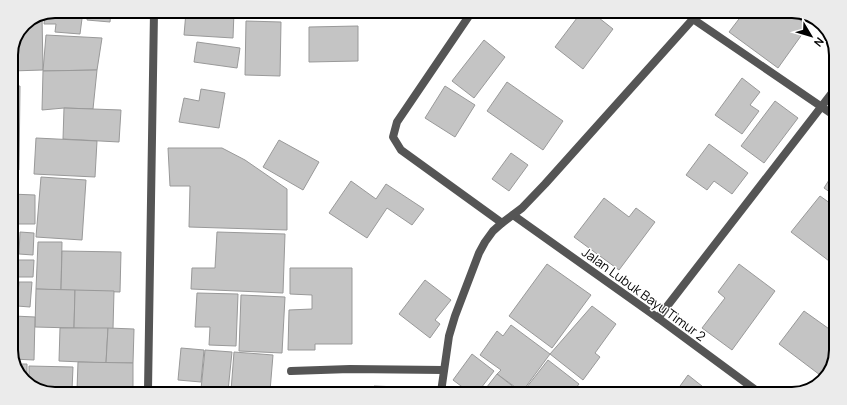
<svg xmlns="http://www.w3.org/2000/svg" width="847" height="405" viewBox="0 0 847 405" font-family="Manrope,sans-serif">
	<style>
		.building { fill: #c4c4c4; stroke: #999 }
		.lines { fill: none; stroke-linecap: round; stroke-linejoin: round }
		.minor { stroke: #555; stroke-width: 8 }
		.labels { text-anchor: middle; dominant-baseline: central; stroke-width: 3; stroke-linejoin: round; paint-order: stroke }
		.street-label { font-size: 13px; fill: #000; stroke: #fff }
		.rim { fill: none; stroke: #000; stroke-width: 2 }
	</style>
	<rect width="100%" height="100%" fill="#fff"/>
	<g class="building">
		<path d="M55,11h28l-3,23 -25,-2 1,-8h-12l1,-9z"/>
		<path d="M88,11h23l-1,11 -23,-2z"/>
		<path d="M186,12h48l-1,26 -49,-3z"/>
		<path d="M580,14h14l19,15 -30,40 -28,-22z"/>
		<path d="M742,15h51l15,11 -30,42 -49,-36z"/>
		<path d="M42,16l1,54 -32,1v-19l13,-28z"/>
		<path d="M246,21l35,1 -1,54 -35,-1z"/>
		<path d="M358,26v35l-49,1v-35z"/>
		<path d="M46,35l56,3 -5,32 -54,1z"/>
		<path d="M484,40l21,17 -31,41 -22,-17z"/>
		<path d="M197,42l43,6 -3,20 -43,-6z"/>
		<path d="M97,70l-4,39 -29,-1 -22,2 1,-39z"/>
		<path d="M742,78l18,14 -10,13 9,6 -17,23 -27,-19z"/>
		<path d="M507,82l56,39 -20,29 -56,-39z"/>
		<path d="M11,86h9l-1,84h-8z"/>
		<path d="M445,86l30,19 -20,32 -30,-19z"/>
		<path d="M201,89l24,4 -6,35 -40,-6 5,-24 15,3z"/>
		<path d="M775,101l23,17 -34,45 -23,-17z"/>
		<path d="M64,108l57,2 -2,32 -56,-3z"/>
		<path d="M36,138l61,3 -2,36 -61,-3z"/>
		<path d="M279,140l40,22 -16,28 -40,-23z"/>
		<path d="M709,144l39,29 -16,21 -18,-13 -7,9 -21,-15z"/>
		<path d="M168,148h54l23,12 42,29v41l-98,-3 1,-41h-20z"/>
		<path d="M511,153l17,12 -19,26 -17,-12z"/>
		<path d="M834,172v23l-10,-7z"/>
		<path d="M41,177l45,3 -4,60 -46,-3z"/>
		<path d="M351,181l25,18 10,-15 38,25 -12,16 -25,-17 -20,30 -38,-25z"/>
		<path d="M11,194l24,1v29h-24z"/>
		<path d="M820,196l14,10 -1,58 -42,-32z"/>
		<path d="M604,198l25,19 7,-9 19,14 -36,48 -45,-33z"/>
		<path d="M11,224h6l-1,36h-5z"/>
		<path d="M20,232l14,1 -1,22 -14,-1z"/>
		<path d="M217,232l68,2 -2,59 -92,-4 1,-21h23z"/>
		<path d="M38,242h24l-1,48 -25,-1z"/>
		<path d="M62,251l59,1 -1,40 -59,-2z"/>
		<path d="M18,260h16l-1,17h-16z"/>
		<path d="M547,264l44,31 -39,53 -43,-32z"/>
		<path d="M739,264l36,27 -43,59 -30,-22 23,-30 -7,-6z"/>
		<path d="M290,268h62v76h-37v6h-27l1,-40 23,-1v-14l-22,-1z"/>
		<path d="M11,279h4l-2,80 -2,-6z"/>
		<path d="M425,280l26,20 -16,20 5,4 -10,14 -31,-24z"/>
		<path d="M19,282h13l-2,25 -13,-1z"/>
		<path d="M36,289l39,1 -1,38 -39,-1z"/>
		<path d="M75,290l39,1 -1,38 -39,-1z"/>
		<path d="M197,293l41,1 -2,52 -27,-1 1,-18h-15z"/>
		<path d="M241,295l44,2 -3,56 -43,-2z"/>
		<path d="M592,306l24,18 -21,29 5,4 -17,23 -33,-26z"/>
		<path d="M804,311l28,20v38l-8,9 -45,-34z"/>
		<path d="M14,316l21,1 -1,43 -21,-1z"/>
		<path d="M511,325l39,29 -28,38 -25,-18 4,-4 -21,-15 17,-24 6,5z"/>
		<path d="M60,328h48l-2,35 -47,-2z"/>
		<path d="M108,328l26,1 -1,34h-27z"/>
		<path d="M181,348l23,2 -3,32 -23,-2z"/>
		<path d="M205,350l27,2 -4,39 -27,-2z"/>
		<path d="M234,352l39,3 -3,36h-39z"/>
		<path d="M472,354l22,17 -16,21h-9l-16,-12z"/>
		<path d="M548,360l31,24 -7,9 -49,-1z"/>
		<path d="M78,362l55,1v25h-18v2h-38z"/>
		<path d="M15,364h12v18l-8,-7z"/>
		<path d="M29,366l44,1 -1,23h-36l-7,-6z"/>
		<path d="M497,374l23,18h-37z"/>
		<path d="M688,375l24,19 -37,-1z"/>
		<path d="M374,386l49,2v4h-49z"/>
	</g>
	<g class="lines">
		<g class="minor">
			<path d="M471,13l-74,109 -4,15 8,13 101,73"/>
			<path d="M696,15l-3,4 142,97"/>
			<path d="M513,215l145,103 103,76"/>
			<path d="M658,318l177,-229"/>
			<path d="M291,371l59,-2 93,1"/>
			<path d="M148,390l6,-378"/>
			<path d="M441,392l8,-56 6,-20 24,-63 6,-11 8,-11 9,-8 20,-15 23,-24 148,-165"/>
		</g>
	</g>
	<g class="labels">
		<g class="street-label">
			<text transform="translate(644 294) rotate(36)">Jalan Lubuk Bayu Timur 2</text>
		</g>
	</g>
	<path d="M0 0H847V405H0ZM55 18H792A37 37 0 0 1 829 55V350A37 37 0 0 1 792 387H55A37 37 0 0 1 18 350V55A37 37 0 0 1 55 18Z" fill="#ebebeb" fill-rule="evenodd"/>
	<path class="rim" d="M55 18H792A37 37 0 0 1 829 55V350A37 37 0 0 1 792 387H55A37 37 0 0 1 18 350V55A37 37 0 0 1 55 18Z"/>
	<g transform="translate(811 36) rotate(128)" stroke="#ffffff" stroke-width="3" paint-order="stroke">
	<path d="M0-3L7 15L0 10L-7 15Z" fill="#000000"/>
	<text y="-6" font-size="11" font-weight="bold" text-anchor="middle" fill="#000000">N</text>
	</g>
</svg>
